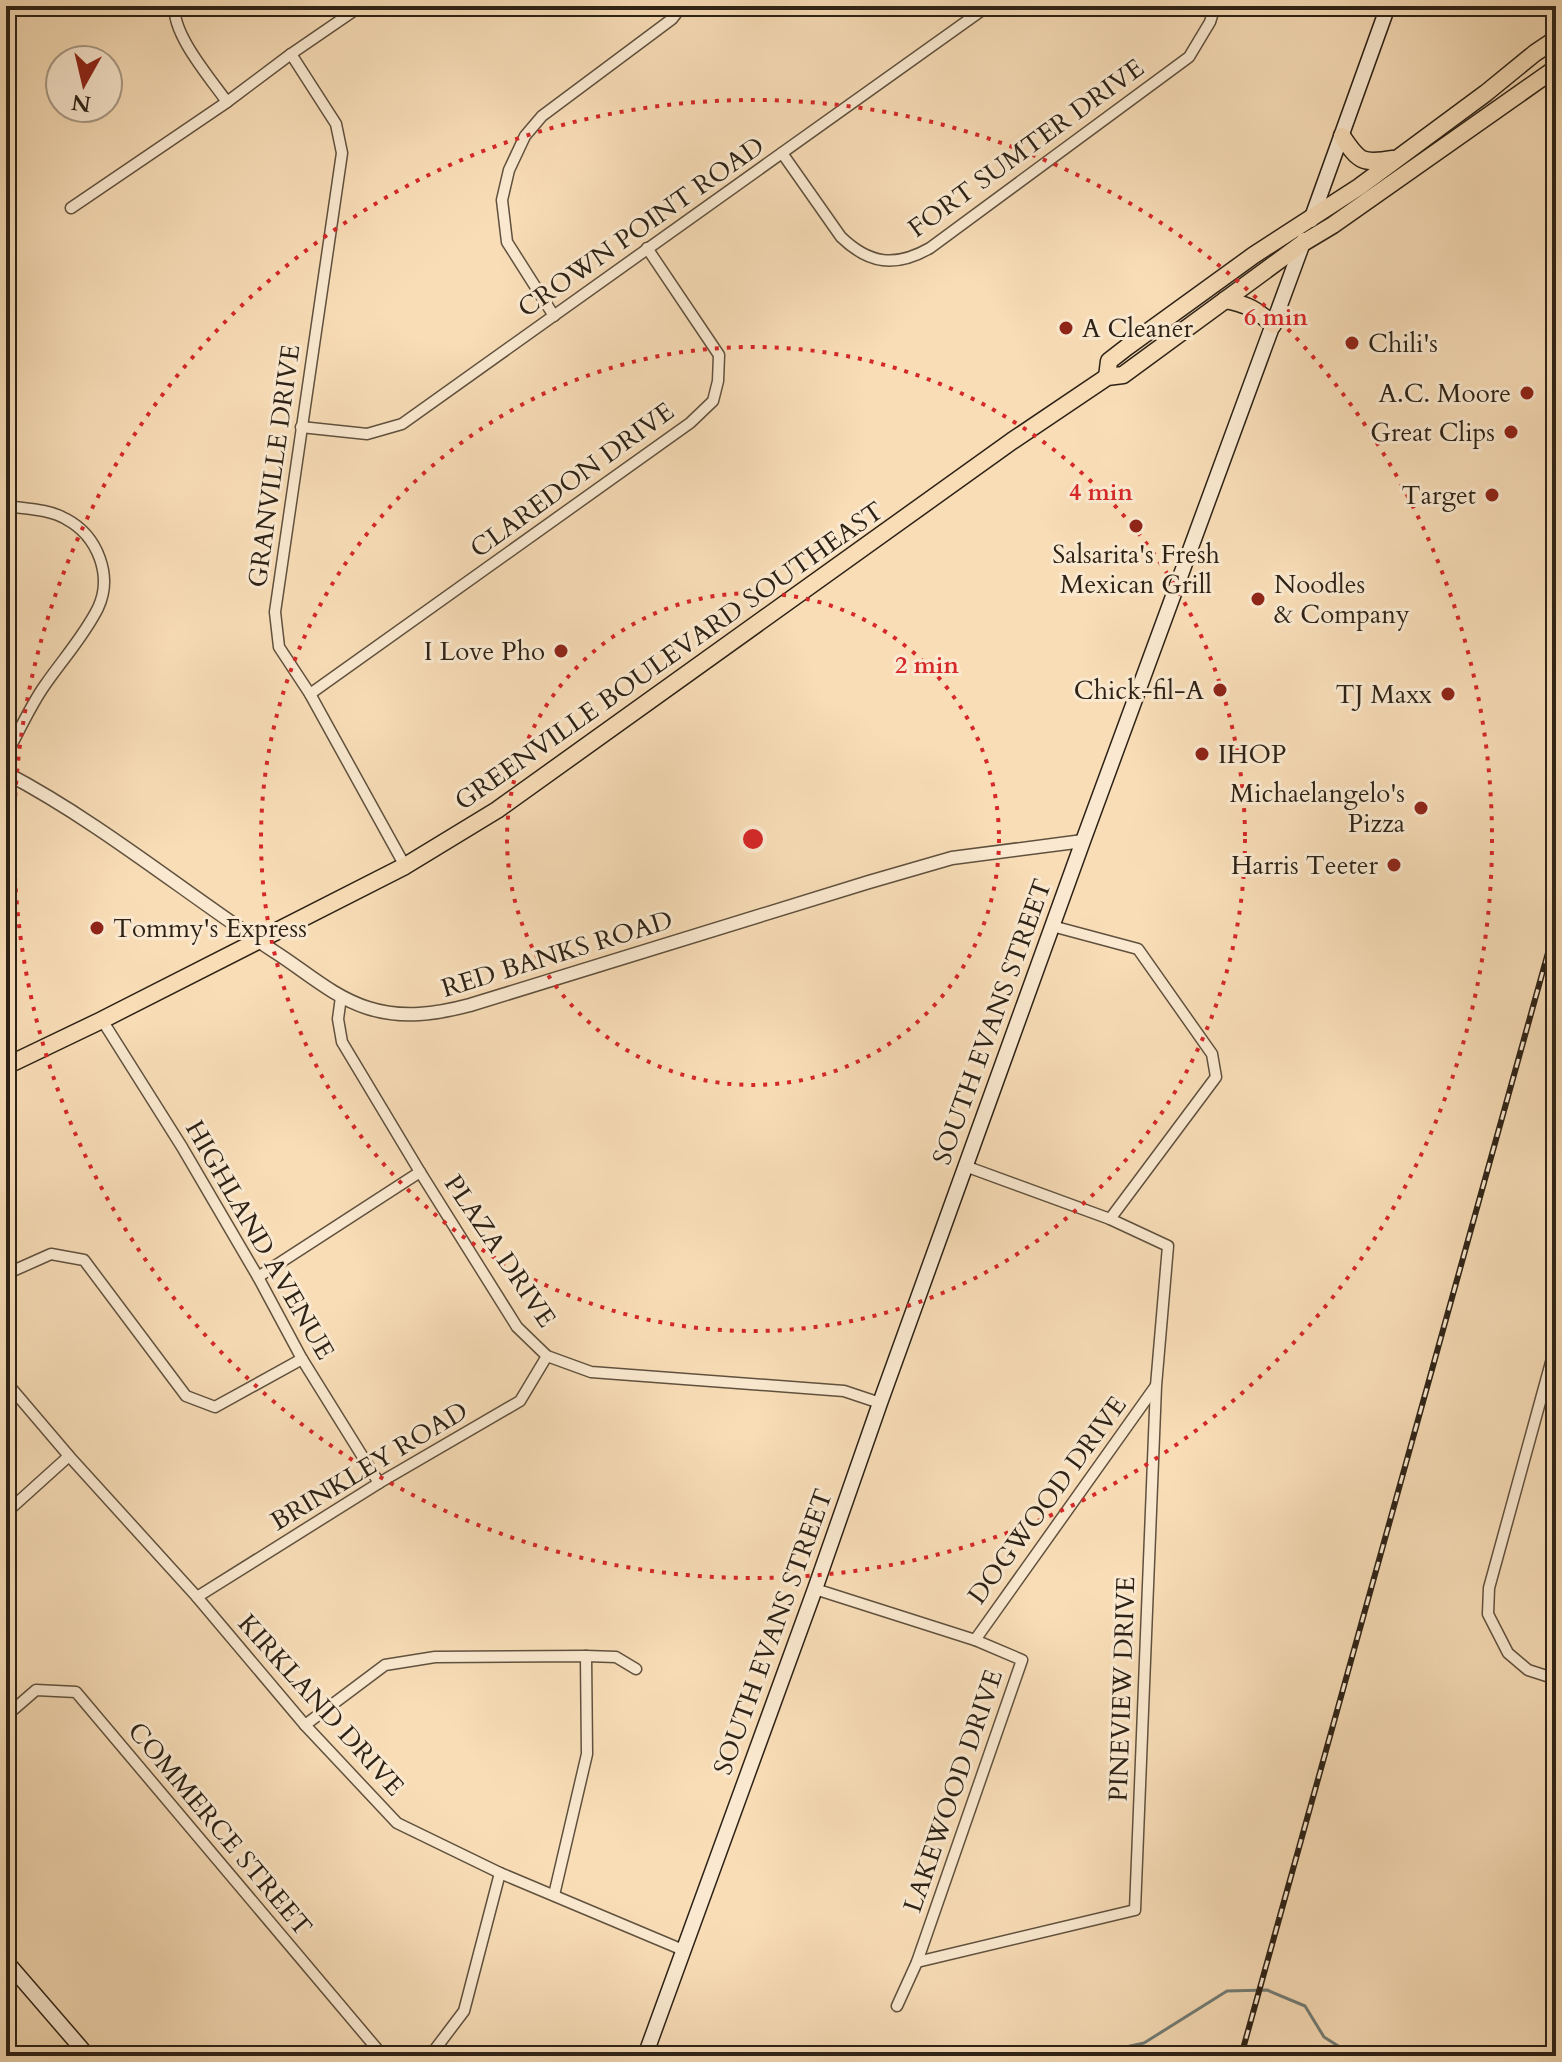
<svg xmlns="http://www.w3.org/2000/svg" width="1562" height="2062" viewBox="0 0 1562 2062" font-family="Cardo,serif">
	<style>
		.lines { fill: none; stroke-linecap: round; stroke-linejoin: round }
		.stream { stroke: #727d77; stroke-width: 3 }
		.minor-casing { stroke: #60513e; stroke-width: 13 }
		.tertiary-casing { stroke: #60513e; stroke-width: 15 }
		.secondary-casing { stroke: #2d2216; stroke-width: 17 }
		.trunk-casing { stroke: #2d2216; stroke-width: 19 }
		.minor { stroke: #fae9d0; stroke-width: 10 }
		.tertiary { stroke: #fae9d0; stroke-width: 12 }
		.secondary { stroke: #fae9d0; stroke-width: 14 }
		.trunk { stroke: #f8ddb7; stroke-width: 16 }
		.rail-casing { stroke: #2d2216; stroke-width: 6 }
		.rail { stroke: #fae9d0; stroke-width: 3; stroke-dasharray: 9; stroke-linecap: butt }
		.ring { fill: none; stroke: #d62828; stroke-width: 4; stroke-dasharray: 4 8 }
		.poi-dot { fill: #8f2418; stroke: #fae9d0; stroke-width: 3 }
		.labels { text-anchor: middle; dominant-baseline: central; stroke-width: 6; stroke-linejoin: round; paint-order: stroke }
		.street-label { font-size: 26px; fill: #2d2216; stroke: #fae9d0 }
		.poi-label { font-size: 26px; fill: #2d2216; stroke: #fae9d0; text-anchor: end }
		.centre { fill: #d62828; stroke: #fae9d0; stroke-width: 4 }
		.ring-label { font-size: 24px; text-anchor: middle; font-weight: bold; fill: #d62828; stroke: #fae9d0; stroke-width: 6; stroke-linejoin: round; paint-order: stroke }
	</style>
	<rect width="100%" height="100%" fill="#f8ddb7"/>
	<filter id="stains"><feTurbulence type="fractalNoise" baseFrequency=".0025" numOctaves="4"/><feColorMatrix values="0 0 0 0 .2 0 0 0 0 .09 0 0 0 0 .02 0 0 0 .5 -.17"/></filter>
	<radialGradient id="worn" r=".72"><stop offset=".6" stop-color="#630" stop-opacity="0"/><stop offset="1" stop-color="#630" stop-opacity=".3"/></radialGradient>
	<g class="lines">
		<path class="stream" d="M1085,2056l59,-13 83,-52 40,-1 38,16 19,31 30,19"/>
		<g class="minor-casing">
			<g id="minor">
				<path d="M175,6c-4,27 36,73 52,96"/>
				<path d="M291,54l45,70 6,29 -67,459 4,35 31,47 95,172"/>
				<path d="M782,153l59,84c28,27 54,31 89,11l259,-191 21,-35 5,-16"/>
				<path d="M71,208l156,-106 64,-48 70,-48"/>
				<path d="M554,316l-47,-74 -5,-42 7,-30 16,-34 17,-20 130,-97 10,-13"/>
				<path d="M301,427l66,7 35,-10 586,-418"/>
				<path d="M6,506c20,3 43,3 60,13 32,17 47,57 32,89 -14,28 -35,51 -53,77 -15,21 -26,47 -39,70"/>
				<path d="M310,694l380,-271 23,-22 5,-20 1,-26 -72,-107"/>
				<path d="M1052,926l86,23 74,105 4,23 -106,142"/>
				<path d="M341,997l-3,22 4,23 78,130 97,155 30,29 44,16 253,19 36,12"/>
				<path d="M102,1020l80,127 76,130 44,82 77,124"/>
				<path d="M6,1274l45,-20 33,6 102,136 29,11 87,-48"/>
				<path d="M258,1277l162,-105"/>
				<path d="M1556,1344l-67,244 -1,26 20,39 20,17 28,9"/>
				<path d="M6,1382l63,74 128,141 108,128 92,98 103,50 183,77"/>
				<path d="M8,1511l61,-55"/>
				<path d="M815,1589l160,51 47,20 -105,302 -20,44"/>
				<path d="M197,1597l182,-114 141,-82 27,-45"/>
				<path d="M975,1640l180,-253"/>
				<path d="M6,1716l30,-26 40,2 307,364"/>
				<path d="M305,1725l80,-60 50,-8 151,-1 30,1 20,12"/>
				<path d="M554,1895l33,-141 -1,-98"/>
				<path d="M917,1962l218,-52 21,-524 12,-140 -58,-27 -145,-53"/>
				<path d="M430,2056l34,-45 36,-138"/>
			</g>
		</g>
		<g class="tertiary-casing">
			<path id="tertiary" d="M6,773c95,50 179,120 269,179 30,19 58,45 93,56 34,11 68,6 102,-3l399,-123 83,-24 131,-17"/>
		</g>
		<g class="secondary-casing">
			<g id="secondary">
				<path d="M1311,220l77,-214"/>
				<path d="M6,1961l82,95"/>
				<path d="M645,2056l170,-467 65,-186 203,-562 221,-601"/>
			</g>
		</g>
		<g class="trunk-casing">
			<g id="trunk">
				<path d="M1342,136c17,26 20,28 51,23"/>
				<path d="M1225,300c22,4 32,10 48,25"/>
				<path d="M1107,377l2,-16 18,-14 127,-92 105,-68 127,-94 49,-40 21,-14"/>
				<path d="M6,1066l96,-46 303,-154 92,-56 515,-369 95,-64 16,-2 180,-132 30,-18 223,-157"/>
			</g>
		</g>
		<use href="#minor" class="minor"/>
		<use href="#tertiary" class="tertiary"/>
		<use href="#secondary" class="secondary"/>
		<use href="#trunk" class="trunk"/>
		<g class="rail-casing">
			<path id="rail" d="M1241,2056l315,-1132"/>
		</g>
		<use href="#rail" class="rail"/>
	</g>
	<g class="ring">
		<circle cx="753" cy="839" r="246"/>
		<circle cx="753" cy="839" r="492"/>
		<circle cx="753" cy="839" r="739"/>
	</g>
	<g class="poi-dot">
		<circle cx="1066" cy="328" r="8"/>
		<circle cx="1352" cy="343" r="8"/>
		<circle cx="1527" cy="393" r="8"/>
		<circle cx="1511" cy="432" r="8"/>
		<circle cx="1492" cy="495" r="8"/>
		<circle cx="1136" cy="526" r="8"/>
		<circle cx="1258" cy="599" r="8"/>
		<circle cx="561" cy="651" r="8"/>
		<circle cx="1220" cy="690" r="8"/>
		<circle cx="1448" cy="694" r="8"/>
		<circle cx="1202" cy="754" r="8"/>
		<circle cx="1421" cy="808" r="8"/>
		<circle cx="1394" cy="865" r="8"/>
		<circle cx="97" cy="928" r="8"/>
	</g>
	<g class="labels">
		<g class="street-label">
			<text transform="translate(1026 148) rotate(-36)">FORT SUMTER DRIVE</text>
			<text transform="translate(641 227) rotate(-35)">CROWN POINT ROAD</text>
			<text transform="translate(274 466) rotate(-82)">GRANVILLE DRIVE</text>
			<text transform="translate(572 480) rotate(-36)">CLAREDON DRIVE</text>
			<text transform="translate(669 656) rotate(-35)">GREENVILLE BOULEVARD SOUTHEAST</text>
			<text transform="translate(557 954) rotate(-17)">RED BANKS ROAD</text>
			<text transform="translate(992 1022) rotate(-70)">SOUTH EVANS STREET</text>
			<text transform="translate(260 1240) rotate(60)">HIGHLAND AVENUE</text>
			<text transform="translate(500 1251) rotate(56)">PLAZA DRIVE</text>
			<text transform="translate(369 1466) rotate(-31)">BRINKLEY ROAD</text>
			<text transform="translate(1047 1500) rotate(-54)">DOGWOOD DRIVE</text>
			<text transform="translate(773 1632) rotate(-70)">SOUTH EVANS STREET</text>
			<text transform="translate(1122 1689) rotate(-88)">PINEVIEW DRIVE</text>
			<text transform="translate(321 1705) rotate(48)">KIRKLAND DRIVE</text>
			<text transform="translate(953 1791) rotate(-71)">LAKEWOOD DRIVE</text>
			<text transform="translate(220 1829) rotate(50)">COMMERCE STREET</text>
		</g>
		<g class="poi-label">
			<text x="1082" y="328" text-anchor="start">A Cleaner</text>
			<text x="1368" y="343" text-anchor="start">Chili's</text>
			<text x="1511" y="393">A.C. Moore</text>
			<text x="1495" y="432">Great Clips</text>
			<text x="1476" y="495">Target</text>
			<text x="1136" y="554" text-anchor="middle">Salsarita's Fresh<tspan x="1136" dy="30">Mexican Grill</tspan></text>
			<text x="1274" y="584" text-anchor="start">Noodles<tspan x="1274" dy="30">&amp; Company</tspan></text>
			<text x="545" y="651">I Love Pho</text>
			<text x="1204" y="690">Chick-fil-A</text>
			<text x="1432" y="694">TJ Maxx</text>
			<text x="1218" y="754" text-anchor="start">IHOP</text>
			<text x="1405" y="793">Michaelangelo's<tspan x="1405" dy="30">Pizza</tspan></text>
			<text x="1378" y="865">Harris Teeter</text>
			<text x="113" y="928" text-anchor="start">Tommy's Express</text>
		</g>
	</g>
	<circle cx="753" cy="839" r="12" class="centre"/>
	<g class="ring-label">
		<text x="1276" y="325">6 min</text>
		<text x="1101" y="500">4 min</text>
		<text x="927" y="673">2 min</text>
	</g>
	<rect width="1562" height="2062" fill="none" stroke="#f8ddb7" stroke-width="32"/>
	<rect x="8" y="8" width="1546" height="2046" fill="none" stroke="#2d2216" stroke-width="4"/>
	<rect x="16" y="16" width="1530" height="2030" fill="none" stroke="#2d2216" stroke-width="2"/>
	<g transform="translate(84 84) rotate(188)"><circle r="38" fill="#fae9d0" stroke="#a89986" stroke-width="2"/>
	<path d="M0-6L14 30L0 20L-14 30Z" fill="#8f2418"/>
	<text y="-12" font-size="22" font-weight="bold" text-anchor="middle" fill="#2d2216">N</text>
	</g>
	<rect width="100%" height="100%" filter="url(#stains)"/>
	<rect width="100%" height="100%" fill="url(#worn)"/>
</svg>
